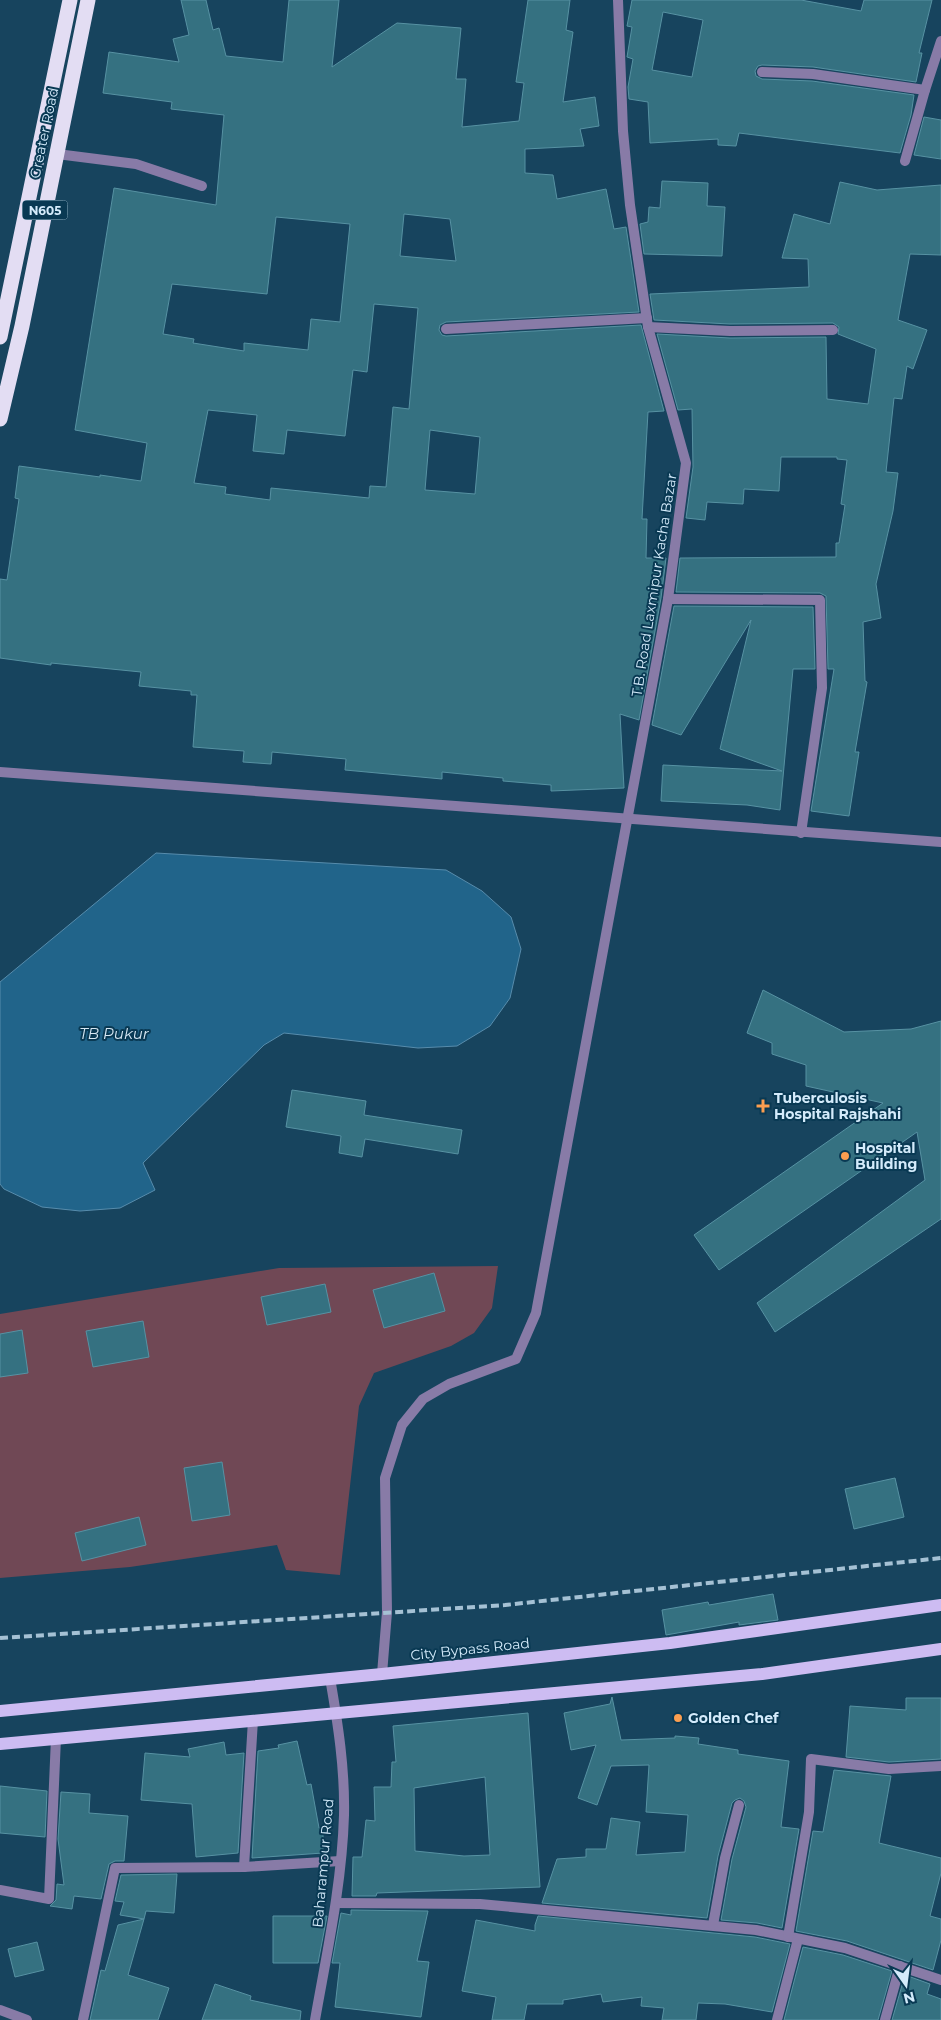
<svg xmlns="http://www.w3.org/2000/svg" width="941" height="2020" viewBox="0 0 941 2020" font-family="Montserrat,sans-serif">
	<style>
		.green { fill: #704855 }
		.water { fill: #21648a; stroke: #578cac }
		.building { fill: #357181; stroke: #5792a3; fill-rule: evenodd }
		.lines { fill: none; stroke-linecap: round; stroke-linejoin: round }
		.lane { stroke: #887ba7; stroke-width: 10 }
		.street { stroke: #887ba7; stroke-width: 10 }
		.primary { stroke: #cdbcf2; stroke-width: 12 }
		.highway { stroke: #e3ddf3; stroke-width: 15 }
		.rail { stroke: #a5c1d4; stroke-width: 4; stroke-dasharray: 8 4; stroke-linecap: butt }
		.poi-dot { fill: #fb9e50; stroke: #093953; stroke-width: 2 }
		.labels { text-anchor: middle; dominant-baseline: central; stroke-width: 4; stroke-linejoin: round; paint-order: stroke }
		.shield { fill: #093953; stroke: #97b6c9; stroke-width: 1 }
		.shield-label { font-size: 12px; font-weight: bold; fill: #d4ebfb }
		.street-label { font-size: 14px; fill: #d4ebfb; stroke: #093953 }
		.poi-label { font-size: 14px; font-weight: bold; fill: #d4ebfb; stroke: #093953; text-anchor: start }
		.water-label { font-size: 15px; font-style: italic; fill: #d6e7f3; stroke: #093953 }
	</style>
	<rect width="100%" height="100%" fill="#17445e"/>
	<path class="green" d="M498,1266l-6,42 -18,25 -23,13 -77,27 -15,33 -19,169 -54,-5 -9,-25 -147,22 -130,11v-264l279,-46z"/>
	<path class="water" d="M156,853l290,17 36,21 29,26 10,32 -11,49 -20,28 -33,20 -39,2 -134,-15 -20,12 -121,118 12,27 -35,18 -40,3 -38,-4 -38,-18 -4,-5v-202z"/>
	<g class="building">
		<path d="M181,0h25l7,30 6,-2 7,28 57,6 6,-62h50l-7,67 65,-44 64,5 -5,51h10l-4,48 57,-6 5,-38 -8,-1 12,-82h42l-4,30 7,2 -10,70 32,-5 4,29 -19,3 4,17 -59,3v24l28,2 4,24 49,-10 8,40 12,-2 13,85 -193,10 -6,3 -1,5 3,5 4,1 195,-11 23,86 -16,1 -6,107h5l-1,39h20l-5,40 -22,122 -19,-6 4,74 -73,3v-6l-48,-4v-3l-61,-6v7l-97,-9 1,-11 -74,-7 -1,12 -28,-2 1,-11 -51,-4 4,-52h-6v-4l-52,-5 2,-14 -90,-9v2l-51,-7v-79l7,1 12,-81 -4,-1 4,-32 81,11v-2l41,6 6,-38 -72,-13 39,-242 102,17 8,-90 -53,-6 1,-7 -69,-9 6,-41 70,10 -6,-23 16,-4zM404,214l46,5 6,42 -56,-5zM276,217l74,7 -10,98 -29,-3 -3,31 -64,-7v8l-51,-8 1,-4 -31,-5 9,-50 95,10zM374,304l44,4 -9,101 -16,-2 -7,80 -16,-1 -1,12 -98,-10 -1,12 -45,-6 1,-7 -32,-4 14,-73 49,5 -4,36 31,3 3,-24 58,6 8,-66 14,2zM430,430l50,7 -5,57 -50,-4z"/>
		<path d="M632,0h169l60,11 3,-11h68l-13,53h3l-6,29 -103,-15 -51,-2 -4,1 -3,5 1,5 6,3 50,2 102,14 -3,20 -11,38 -161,-20 -3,13 -18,-1v-6l-68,4 -2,-41 -19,-3 -1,-12 5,-28 -6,-2 5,-30 -5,-1zM663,12l40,8 -11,57 -40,-7z"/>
		<path d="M924,117l17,3v39l-27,-4z"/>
		<path d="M662,181l46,2 -1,23 18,1 -3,49 -78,-2 -4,-30 8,-2 1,-15 11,1z"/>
		<path d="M840,182l37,8 64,-5v70l-31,-1 -12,66 29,10 -14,39 -6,-3 -5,33 -8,-1 -8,74 12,1 -5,38 -17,73 5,34 -18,4 2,59 2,1 -12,70h4l-10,64 -38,-5 23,-142h-6l-2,-73 -6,-3 -144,-1 4,-34 156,-1v-14h3l6,-38 -4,-1 6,-44 -10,-1v-2h-56l-2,34 -35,-2 -1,15 -36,-2 -2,18 -19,-2 7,-51 -1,-58 -14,1 -21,-76 73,4 96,-1 1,62 41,5 8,-55 -38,-15 1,-7 -6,-4 -103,1 -76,-4 -4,-26 159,-7 -1,-28 -26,-1 12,-44 36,10z"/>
		<path d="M674,606l139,1 2,62h-22l-13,141 -33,-5 -86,-4 2,-36 119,6 -62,-22 31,-129 -70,115 -29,-10z"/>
		<path d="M763,990l81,42 67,-3 30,-8v198l-166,113 -18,-29 168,-123 -8,-48 -198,138 -25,-35 189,-132 -77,-17v-21l-34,-11v-11l-25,-10z"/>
		<path d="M292,1090l74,11 -2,14 98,15 -4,24 -93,-15 -3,18 -23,-4 2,-17 -55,-9z"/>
		<path d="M434,1273l11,38 -61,17 -11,-38z"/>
		<path d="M325,1284l6,28 -64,13 -6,-28z"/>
		<path d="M143,1321l6,36 -56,10 -7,-36z"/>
		<path d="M22,1330l6,43 -28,4v-43z"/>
		<path d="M222,1462l8,53 -38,6 -8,-53z"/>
		<path d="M895,1478l9,39 -50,12 -9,-40z"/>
		<path d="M139,1517l7,28 -64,16 -7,-28z"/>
		<path d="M773,1594l5,26 -39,5v-3l-73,13 -4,-25 46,-8 1,3z"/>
		<path d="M612,1697l9,43 54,-2v-2l24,2 -1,6 40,6v4l51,7 -8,66 18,2 -17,99 -25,-5 -36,-3 11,-61 14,-52 -2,-6 -4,-3 -5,2 -3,3 -14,53 -11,62 -165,-15 15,-44 29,-2v-8h20l5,-31 29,4 -4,33 49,-3 3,-37 -42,-3 3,-47 -38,1 -14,39 -19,-7 18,-53 -25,5 -7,-37 46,-9z"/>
		<path d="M906,1698h35v61l-52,3 -43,-5 4,-51 56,4z"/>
		<path d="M528,1713l12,174 -163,6 -1,3h-24l1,-39h9l4,-37 9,1 -1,-34h17l1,-25h4l-3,-36zM485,1777l5,78 -26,1 -49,-5 -1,-63z"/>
		<path d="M297,1741l10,44 4,-1 8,44h4v25l-71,5 6,-107 21,-3 -1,-3z"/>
		<path d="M224,1742l2,13 18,-2 -6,100 -42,4 -4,-53 -51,-4 4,-47 45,4 -2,-8z"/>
		<path d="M834,1770l57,6 -12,67 62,15v15l-11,43 11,3v21l-8,30 -86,-29 -51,-10 17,-100 10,1z"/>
		<path d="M0,1786l47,5 -2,46 -45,-4z"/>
		<path d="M61,1792l29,2 -1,19 39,3 -4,45h-9l-6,3 -8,35 -27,-3 -2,13 -22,-3 6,-6 1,-16 7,1 -6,-46z"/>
		<path d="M177,1874l-3,39 -28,-2 -2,8 -24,-4 4,-13 -9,-1 6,-26z"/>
		<path d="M351,1910l77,1 -11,50 12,1 -8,55 -86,-10 5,-44h-8l9,-50 10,2z"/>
		<path d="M273,1916h54l-9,47h-45z"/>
		<path d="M538,1916l217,21 35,7 -18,68 -47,-8 -27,-1 -2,17h-34l2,-12 -23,-2 1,-9 -39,5 -2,-8 -38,6v4h-36l-3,16h-32l4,-23 -34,-6 14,-71 59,11v-6z"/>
		<path d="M144,1919l-16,56 41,13 -11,32h-68l11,-50 4,1 13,-46z"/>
		<path d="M37,1942l7,28 -29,7 -7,-28z"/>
		<path d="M803,1947l40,8 49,16 -14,49h-94z"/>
		<path d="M905,1975l25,9 -3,10 14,5v21h-49z"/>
		<path d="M215,1984l36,12 -1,4 51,11 -1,9h-98z"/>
	</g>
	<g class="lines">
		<path class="lane" d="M57,154l79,10 66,22"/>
		<g class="street">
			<path d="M762,72l51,2 112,16"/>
			<path d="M905,161l20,-71 16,-49"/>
			<path d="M648,327l82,4 103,-1"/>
			<path d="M446,329l201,-11"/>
			<path d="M668,599l152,1 2,88 -21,145"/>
			<path d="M0,772l941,70"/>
			<path d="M382,1674l5,-62 -2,-134 17,-53 21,-26 26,-15 67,-25 20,-46 132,-714 18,-136 -38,-136 -18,-122 -7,-74 -5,-131"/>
			<path d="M244,1867l9,-147"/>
			<path d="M0,1890l49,9 7,-161"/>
			<path d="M336,1903l144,1 276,26 89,18 96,32"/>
			<path d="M713,1925l12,-67 14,-53"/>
			<path d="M788,1937l21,-125 2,-53 78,10 52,-3"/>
			<path d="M0,2010l27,10"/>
			<path d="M83,2020l32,-152 129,-1 96,-6"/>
			<path d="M315,2020c12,-68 27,-136 29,-205 1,-46 -6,-91 -14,-137"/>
			<path d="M777,2020l21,-81"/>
			<path d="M885,2020l15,-54"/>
		</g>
		<g class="primary">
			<path d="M0,1711l382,-37 288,-31 271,-38"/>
			<path d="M0,1744l762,-70 179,-25"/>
		</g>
		<g class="highway">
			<path d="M0,337l70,-337"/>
			<path d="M0,419l22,-93 66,-326"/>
		</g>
		<path class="rail" d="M0,1638l505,-33 436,-47"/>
	</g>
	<g class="poi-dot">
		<path d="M760.5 1098.5h5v5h5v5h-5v5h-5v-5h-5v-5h5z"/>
		<circle cx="845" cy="1156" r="5"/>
		<circle cx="678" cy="1718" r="5"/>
	</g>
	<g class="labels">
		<rect class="shield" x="22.5" y="200.5" width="45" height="19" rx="4"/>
		<g class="shield-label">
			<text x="45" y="210">N605</text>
		</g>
		<g class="street-label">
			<text transform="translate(44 133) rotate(-78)">Greater Road</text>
			<text transform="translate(654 585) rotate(-81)">T.B. Road Laxmipur Kacha Bazar</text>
			<text transform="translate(470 1649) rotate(-6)">City Bypass Road</text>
			<text transform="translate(323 1863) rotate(-85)">Baharampur Road</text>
		</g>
		<g class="poi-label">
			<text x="774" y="1098">Tuberculosis<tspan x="774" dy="16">Hospital Rajshahi</tspan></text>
			<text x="855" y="1148">Hospital<tspan x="855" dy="16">Building</tspan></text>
			<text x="688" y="1718">Golden Chef</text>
		</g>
		<g class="water-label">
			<text x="114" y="1033">TB Pukur</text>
		</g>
	</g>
	<g transform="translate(906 1985) rotate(166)" stroke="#093953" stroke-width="4" paint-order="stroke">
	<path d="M0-4L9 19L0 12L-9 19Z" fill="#d4ebfb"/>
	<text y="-8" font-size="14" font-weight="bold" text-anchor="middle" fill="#d4ebfb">N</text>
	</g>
</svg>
